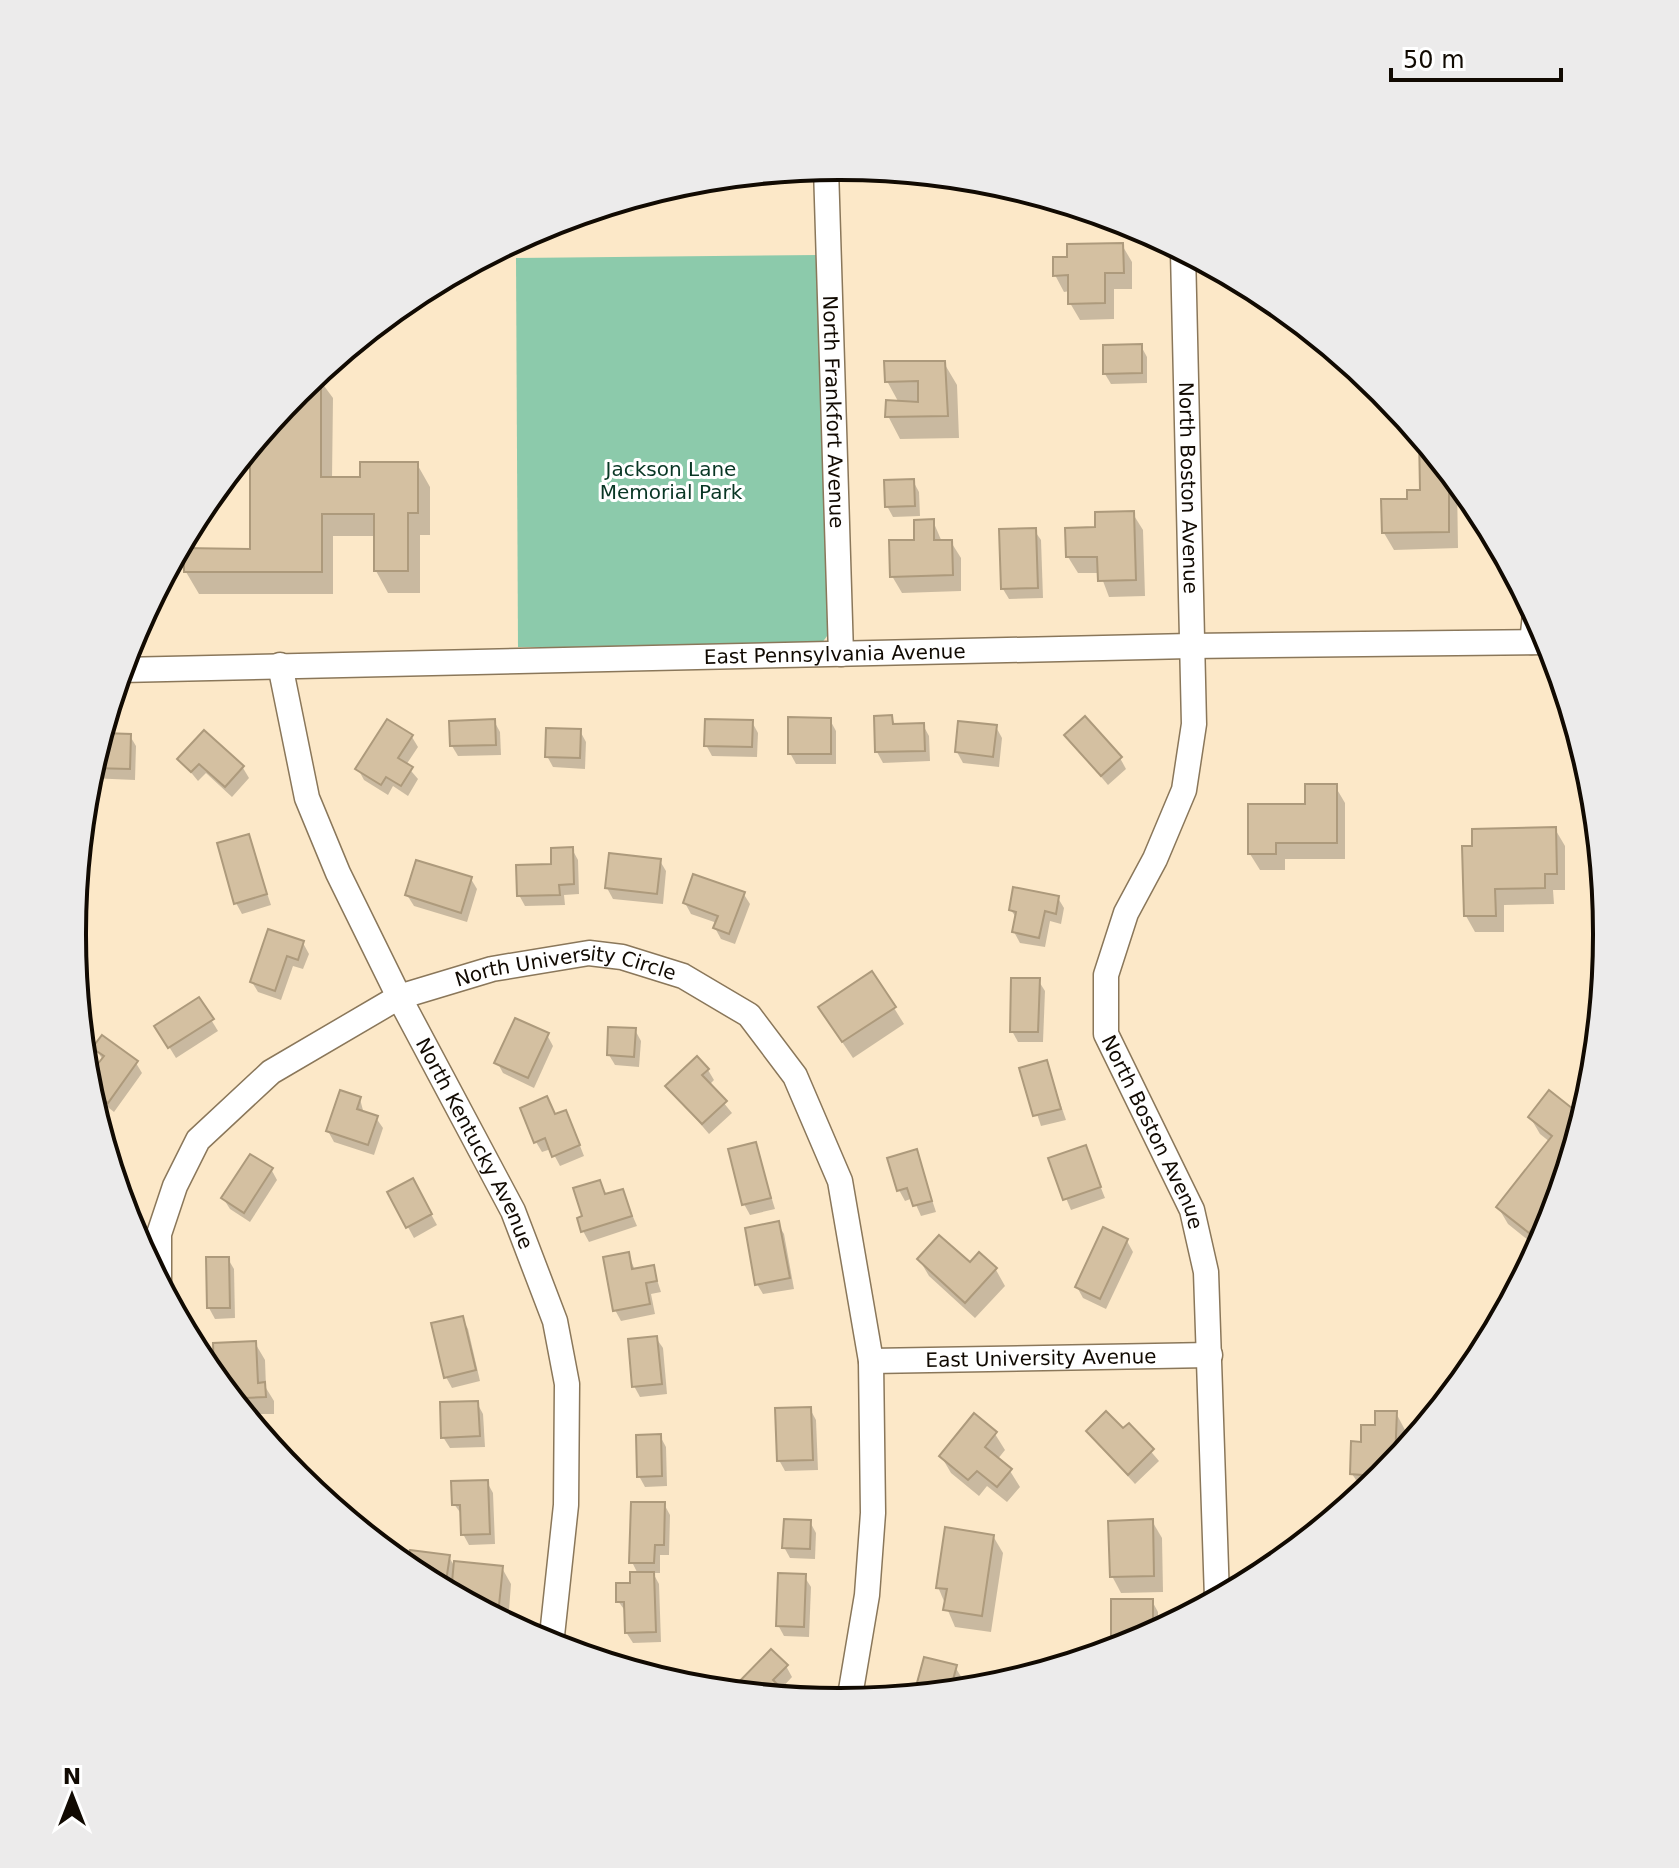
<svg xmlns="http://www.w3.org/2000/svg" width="1679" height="1868" viewBox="0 0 1679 1868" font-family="'DejaVu Sans',sans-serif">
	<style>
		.green { fill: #8ccaab }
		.shadow { fill: #0003 }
		.building { fill: #d4c0a1; stroke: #ad9a7c; stroke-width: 2 }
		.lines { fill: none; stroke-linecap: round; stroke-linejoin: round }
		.minor-casing { stroke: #8a775a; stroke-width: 27 }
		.minor { stroke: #fff; stroke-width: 24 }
		.labels { text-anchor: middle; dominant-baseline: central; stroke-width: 6; stroke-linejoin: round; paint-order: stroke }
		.street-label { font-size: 20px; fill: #110a02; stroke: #fff }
		.park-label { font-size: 20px; fill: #083624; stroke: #fff }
		.rim { fill: none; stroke: #110a02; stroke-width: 4 }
	</style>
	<rect width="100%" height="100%" fill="#fce8c8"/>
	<path class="green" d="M819,255l11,377 -11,15h-301l-2,-389z"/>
	<g class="shadow">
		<path d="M1122,245l10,17v27h-18v30l-34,1 -10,-17v-12l-6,1 -9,-17 14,-16z"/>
		<path d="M1141,346l6,11v26l-36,1 -6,-10z"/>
		<path d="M944,363l13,22 2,53 -59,1 -12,-23 11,-13 -12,-22z"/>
		<path d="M316,375l17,23 -1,81h30l55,-15 13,23v48h-10v58h-32l-12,-22v-35h-43v58h-134l-13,-22 66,-21 45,-160z"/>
		<path d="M1421,438l36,44 1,66 -64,2 -10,-17 25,-32 13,-9z"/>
		<path d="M913,481l6,11 1,24 -27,1 -6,-11z"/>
		<path d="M1133,514l10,16 2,66 -36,1 -9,-24h-22l-10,-16 29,-28z"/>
		<path d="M933,521l9,21h9l10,16v33l-59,2 -10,-17z"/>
		<path d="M1034,530l7,10 2,58 -34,1 -6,-10z"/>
		<path d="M891,717l5,9 27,-1 6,11 1,25 -47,2 -6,-11z"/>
		<path d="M830,720l6,11v33h-40l-6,-11z"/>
		<path d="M494,721l6,11 1,23 -43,1 -6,-10z"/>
		<path d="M752,722l6,11 -1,24 -45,-1 -6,-11z"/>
		<path d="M996,727l6,11 -3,29 -36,-4 -6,-11z"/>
		<path d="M580,731l6,11 -1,27 -32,-2 -6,-11z"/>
		<path d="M205,732l38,36 6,10 -17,19 -26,-24 -8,8 -18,-22z"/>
		<path d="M102,735l28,1 6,10 -1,34 -46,-2z"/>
		<path d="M1066,735l54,23 6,11 -18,16z"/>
		<path d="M412,737l6,10 -12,18 12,14 -10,17 -15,-10 -5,9 -24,-15 -6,-11z"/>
		<path d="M1335,786l10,17v56h-60v11h-25l-10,-16z"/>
		<path d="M1555,829l10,17v44h-12l1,14 -50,1v27h-29l-9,-16z"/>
		<path d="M248,836l23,69 -29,9 -6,-11z"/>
		<path d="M572,849l6,11 1,34 -15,1 1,10 -40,1 -6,-11z"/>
		<path d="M660,861l6,10 -3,33 -50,-5 -6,-11z"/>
		<path d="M471,879l6,10 -10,33 -53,-16 -7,-11z"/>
		<path d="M743,893l7,11 -15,40 -14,-5 -6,-11 2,-5 -26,-9 -6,-11z"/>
		<path d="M1058,898l6,10 -3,16 -11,-3 -5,26 -25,-4 -6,-11 3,-13 -6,-9z"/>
		<path d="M303,943l6,11 -6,15 -10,-3 -12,34 -23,-8 -6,-10z"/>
		<path d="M1038,980l7,11 -2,51h-25l-6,-11z"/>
		<path d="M199,1000l19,31 -42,27 -13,-21z"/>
		<path d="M894,1008l10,16 -51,34 -23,-34z"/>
		<path d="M635,1030l6,11 -2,26 -24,-2 -6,-10z"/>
		<path d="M547,1035l6,11 -19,42 -31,-15 -6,-11z"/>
		<path d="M95,1048l41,15 6,10 -28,39 -25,-20 -2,-10 16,-22z"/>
		<path d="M1046,1062l20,58 -25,6 -19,-57z"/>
		<path d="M708,1070l6,10 -5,5 23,28 -23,21 -41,-48z"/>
		<path d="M1549,1093l33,25 -34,110 -10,20 -30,-24 -10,-17 52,-65 -10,-8 -10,-17z"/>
		<path d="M360,1099l4,15 12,4 7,10 -9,27 -40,-13 -6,-11z"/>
		<path d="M555,1116l16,7 13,33 -24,10 -9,-17 -9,3 -6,-10z"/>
		<path d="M755,1144l20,65 -25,6 -6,-11z"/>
		<path d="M1085,1148l20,50 -34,12 -21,-50z"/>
		<path d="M916,1151l20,61 -15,4 -8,-18 -8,3 -6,-11z"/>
		<path d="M271,1169l6,11 -27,42 -20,-13 -7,-11z"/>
		<path d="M412,1180l25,45 -23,13 -25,-45z"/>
		<path d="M599,1182l8,14 15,-5 15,35 -48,16 -6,-11 1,-14z"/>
		<path d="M778,1224l6,10 10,55 -31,5 -6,-10z"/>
		<path d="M1104,1230l23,11 6,11 -27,57 -23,-11 -6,-11z"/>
		<path d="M628,1254l7,16 18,-3 8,25 -10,2 4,20 -34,7 -6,-11z"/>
		<path d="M979,1254l17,16 9,16 -30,32 -46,-42 -10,-17 51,6z"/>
		<path d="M228,1259l6,10 1,49 -20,1 -6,-11z"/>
		<path d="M462,1318l6,11 12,52 -28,7 -6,-11z"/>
		<path d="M656,1338l7,10 4,46 -27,3 -6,-11z"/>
		<path d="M255,1343l10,17 1,28 8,13v13h-20v11l-38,-46z"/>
		<path d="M477,1403l6,11 2,33 -35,1 -7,-11z"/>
		<path d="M810,1409l6,11 2,50 -33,1 -6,-11z"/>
		<path d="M1396,1413l9,17v19l-41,43 -12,-18 11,-30z"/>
		<path d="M1129,1426l30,35 -24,23 -47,-52 35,-1z"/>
		<path d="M995,1434l10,16 -8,10 13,11 10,16 -13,15 -20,-16 -8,10 -28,-23 -10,-17z"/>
		<path d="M660,1436l6,11 1,39 -22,1 -6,-11z"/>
		<path d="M487,1482l6,11 2,51 -26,1 -6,-11 -1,-19 -8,-11z"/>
		<path d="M664,1504l6,11 -1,40h-9v18h-7l6,11 2,58 -28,1 -7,-11v-20l-8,-11 20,-27 -6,-12z"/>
		<path d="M1152,1521l10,17 1,54 -42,1 -9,-17z"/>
		<path d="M810,1522l6,11 -1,26 -25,-1 -6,-11z"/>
		<path d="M993,1536l10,17 -12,79 -36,-5 -17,-40z"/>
		<path d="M412,1552l37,5 7,12 46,-1 9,16 -3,39 -95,-51 -3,-3z"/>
		<path d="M804,1576l7,11 -2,50 -25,-1 -6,-11z"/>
		<path d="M1152,1601l6,11v18l-41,18 -4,-6z"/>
		<path d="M926,1659l29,8 7,11 -4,12 -42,4z"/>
		<path d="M786,1666l6,11 -12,13 3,6 -50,-5z"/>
		<path d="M670,1673l9,10 -15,-4z"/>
	</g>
	<g class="building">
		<path d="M1123,243l1,30h-19v30l-37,1v-29l-15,1v-19h14v-13z"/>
		<path d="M1142,344v29l-39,1v-29z"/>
		<path d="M884,361h61l3,55 -63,1 1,-17 32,2v-21l-33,1z"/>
		<path d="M321,373v104h39v-15h58v51h-10v58h-34v-57h-52v58h-138v-24l66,1v-101l47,-57z"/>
		<path d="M1419,436l30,36v60l-67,1 -1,-34h26v-9h13z"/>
		<path d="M914,479l1,27 -30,1 -1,-27z"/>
		<path d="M1134,511l2,69 -38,1 -1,-24h-31l-1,-29 30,-1v-15z"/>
		<path d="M934,519v21h18l1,35 -63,2 -1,-37h25v-20z"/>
		<path d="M1036,528l2,60 -37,1 -2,-60z"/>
		<path d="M892,715l1,9 31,-1 1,28 -50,1 -1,-36z"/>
		<path d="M1085,716l37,41 -21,19 -37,-41z"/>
		<path d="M788,717l43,1v36h-43z"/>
		<path d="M387,719l26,16 -15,23 15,9 -12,19 -15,-9 -5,8 -26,-16z"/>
		<path d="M495,719l1,26 -46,1 -1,-25z"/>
		<path d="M705,719l48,1 -1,27 -48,-1z"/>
		<path d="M958,721l39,4 -4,32 -38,-5z"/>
		<path d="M546,728l35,1 -1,29 -35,-1z"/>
		<path d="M204,730l40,36 -19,21 -26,-23 -8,8 -14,-13z"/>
		<path d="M102,733l29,1 -1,35 -38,-1z"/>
		<path d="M1305,784h32v59h-61v11h-28v-50h57z"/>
		<path d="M1556,827l1,47h-12v14l-50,1 1,27h-32l-2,-70h10v-17z"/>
		<path d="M249,834l18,60 -33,10 -17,-61z"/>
		<path d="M573,847l1,37 -15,1 1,10 -43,1 -1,-31 35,-1v-16z"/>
		<path d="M609,853l52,6 -4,35 -52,-6z"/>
		<path d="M416,860l56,17 -11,36 -56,-18z"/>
		<path d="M693,874l52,18 -16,42 -16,-6 5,-12 -35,-13z"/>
		<path d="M1013,887l46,9 -3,18 -11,-3 -6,27 -27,-6 4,-20 -7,-2z"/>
		<path d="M268,929l36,12 -6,19 -11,-4 -12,35 -25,-9z"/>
		<path d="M872,971l24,36 -54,35 -24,-35z"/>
		<path d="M1011,978h29l-2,54h-28z"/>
		<path d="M199,997l15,22 -46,29 -14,-22z"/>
		<path d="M515,1018l34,15 -21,45 -34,-15z"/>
		<path d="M608,1027l28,1 -2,29 -27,-2z"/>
		<path d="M102,1035l36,26 -30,42 -20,-14 -2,-10 18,-23 -12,-8z"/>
		<path d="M697,1056l12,13 -7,6 25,26 -25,23 -37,-38z"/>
		<path d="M1047,1060l14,49 -28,7 -14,-48z"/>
		<path d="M340,1090l21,7 -4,12 21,7 -10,29 -42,-14z"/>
		<path d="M1549,1090l33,26 -24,81 -29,36 -33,-26 56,-71 -24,-19z"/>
		<path d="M547,1096l8,18 11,-4 14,35 -28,12 -7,-19 -11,5 -14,-35z"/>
		<path d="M756,1142l15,56 -29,7 -14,-56z"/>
		<path d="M1086,1145l15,42 -38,13 -15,-42z"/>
		<path d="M917,1149l15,52 -19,5 -6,-18 -10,3 -10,-33z"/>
		<path d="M250,1154l23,14 -29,45 -23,-15z"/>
		<path d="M413,1178l19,36 -26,14 -19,-36z"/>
		<path d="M600,1180l5,14 18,-5 9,27 -51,16 -4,-14 5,-2 -9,-28z"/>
		<path d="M779,1221l11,57 -35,7 -10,-57z"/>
		<path d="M1103,1227l25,12 -28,60 -25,-12z"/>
		<path d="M939,1235l31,27 9,-10 18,16 -32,35 -48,-44z"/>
		<path d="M629,1252l3,17 22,-4 3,16 -11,2 4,21 -37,7 -10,-54z"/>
		<path d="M206,1257h23l1,51h-23z"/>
		<path d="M463,1316l13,54 -32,8 -13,-55z"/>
		<path d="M657,1336l5,48 -30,3 -4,-48z"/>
		<path d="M256,1341l2,42 7,-1 1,15 -21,1 1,12h-4l-28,-34 -1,-33z"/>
		<path d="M478,1401l2,35 -39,2 -1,-36z"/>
		<path d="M811,1407l2,53 -36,1 -2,-53z"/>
		<path d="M1106,1411l17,17 6,-5 25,26 -26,26 -42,-44z"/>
		<path d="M1375,1411h22l-2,50 -33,32v-18l-12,-1 1,-33 10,1v-17h14z"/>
		<path d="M974,1413l23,19 -12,15 27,22 -15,18 -20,-16 -9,9 -29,-24z"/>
		<path d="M661,1434l1,42 -25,1 -1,-42z"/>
		<path d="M488,1480l2,54 -29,1 -1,-30h-8l-1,-24z"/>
		<path d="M631,1502h34l-1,43h-9l-1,18h-25z"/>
		<path d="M784,1519l27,1 -1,29 -28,-1z"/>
		<path d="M1153,1519l1,57 -44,1 -2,-56z"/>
		<path d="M945,1527l49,8 -12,81 -39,-6 4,-21 -11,-1z"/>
		<path d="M410,1550l40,5 -5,33 -37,-20z"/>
		<path d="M454,1561l49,5 -5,49 -47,-22z"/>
		<path d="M630,1572h24l2,60 -31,1 -1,-31h-8v-19h14z"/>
		<path d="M778,1573l28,1 -2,53 -28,-1z"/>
		<path d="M1111,1599h42v33l-19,10h-23z"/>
		<path d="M771,1649l17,16 -15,15 8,8 -8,7 -43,-4z"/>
		<path d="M924,1657l33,8 -7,26 -36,3z"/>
	</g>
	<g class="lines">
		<g class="minor-casing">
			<g id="minor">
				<path id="s1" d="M826,168l15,486"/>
				<path id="s2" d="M1183,252l11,472 -10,66 -29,69 -29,54 -20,62v59l86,176 14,62 11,326"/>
				<path d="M1532,642l3,-27"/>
				<path id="s3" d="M280,665l27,133 31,75 61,124 114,214 42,110 12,63 -1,121 -15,140"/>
				<path id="s4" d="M121,670l1069,-24 359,-4"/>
				<path id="s5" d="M159,1282v-48l16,-48 23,-46 73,-68 128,-75 93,-28 97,-16 33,4 61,19 66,39 46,61 45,105 31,180 2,152 -6,82 -16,95 -7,11"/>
				<path id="s6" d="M871,1361l339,-6"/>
			</g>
		</g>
		<use href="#minor" class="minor"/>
	</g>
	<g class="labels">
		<g class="street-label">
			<text stroke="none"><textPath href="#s1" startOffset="244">North Frankfort Avenue</textPath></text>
			<text stroke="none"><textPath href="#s2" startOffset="236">North Boston Avenue</textPath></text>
			<text stroke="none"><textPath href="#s4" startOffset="714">East Pennsylvania Avenue</textPath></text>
			<text stroke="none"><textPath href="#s5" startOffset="570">North University Circle</textPath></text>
			<text stroke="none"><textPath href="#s2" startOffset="908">North Boston Avenue</textPath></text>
			<text stroke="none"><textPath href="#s3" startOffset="520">North Kentucky Avenue</textPath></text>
			<text stroke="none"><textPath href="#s6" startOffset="170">East University Avenue</textPath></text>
		</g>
		<g class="park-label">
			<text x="671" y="469">Jackson Lane<tspan x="671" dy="23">Memorial Park</tspan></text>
		</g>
	</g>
	<path d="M0 0H1679V1868H0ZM839 180H840A753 753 0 0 1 1593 933V935A753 753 0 0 1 840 1688H839A753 753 0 0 1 86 935V933A753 753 0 0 1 839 180Z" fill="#ecebeb" fill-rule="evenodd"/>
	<path class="rim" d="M839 180H840A753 753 0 0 1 1593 933V935A753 753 0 0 1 840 1688H839A753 753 0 0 1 86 935V933A753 753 0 0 1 839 180Z"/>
	<g transform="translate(72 1796)" stroke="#ffffff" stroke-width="6" paint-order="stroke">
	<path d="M0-6L14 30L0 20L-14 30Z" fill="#110a02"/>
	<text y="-12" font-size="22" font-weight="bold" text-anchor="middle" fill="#110a02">N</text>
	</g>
	<path d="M1391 68v12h170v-12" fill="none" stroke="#110a02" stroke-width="4"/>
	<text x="1403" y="68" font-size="24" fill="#110a02" stroke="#ffffff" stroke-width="6" paint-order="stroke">50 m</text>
</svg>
